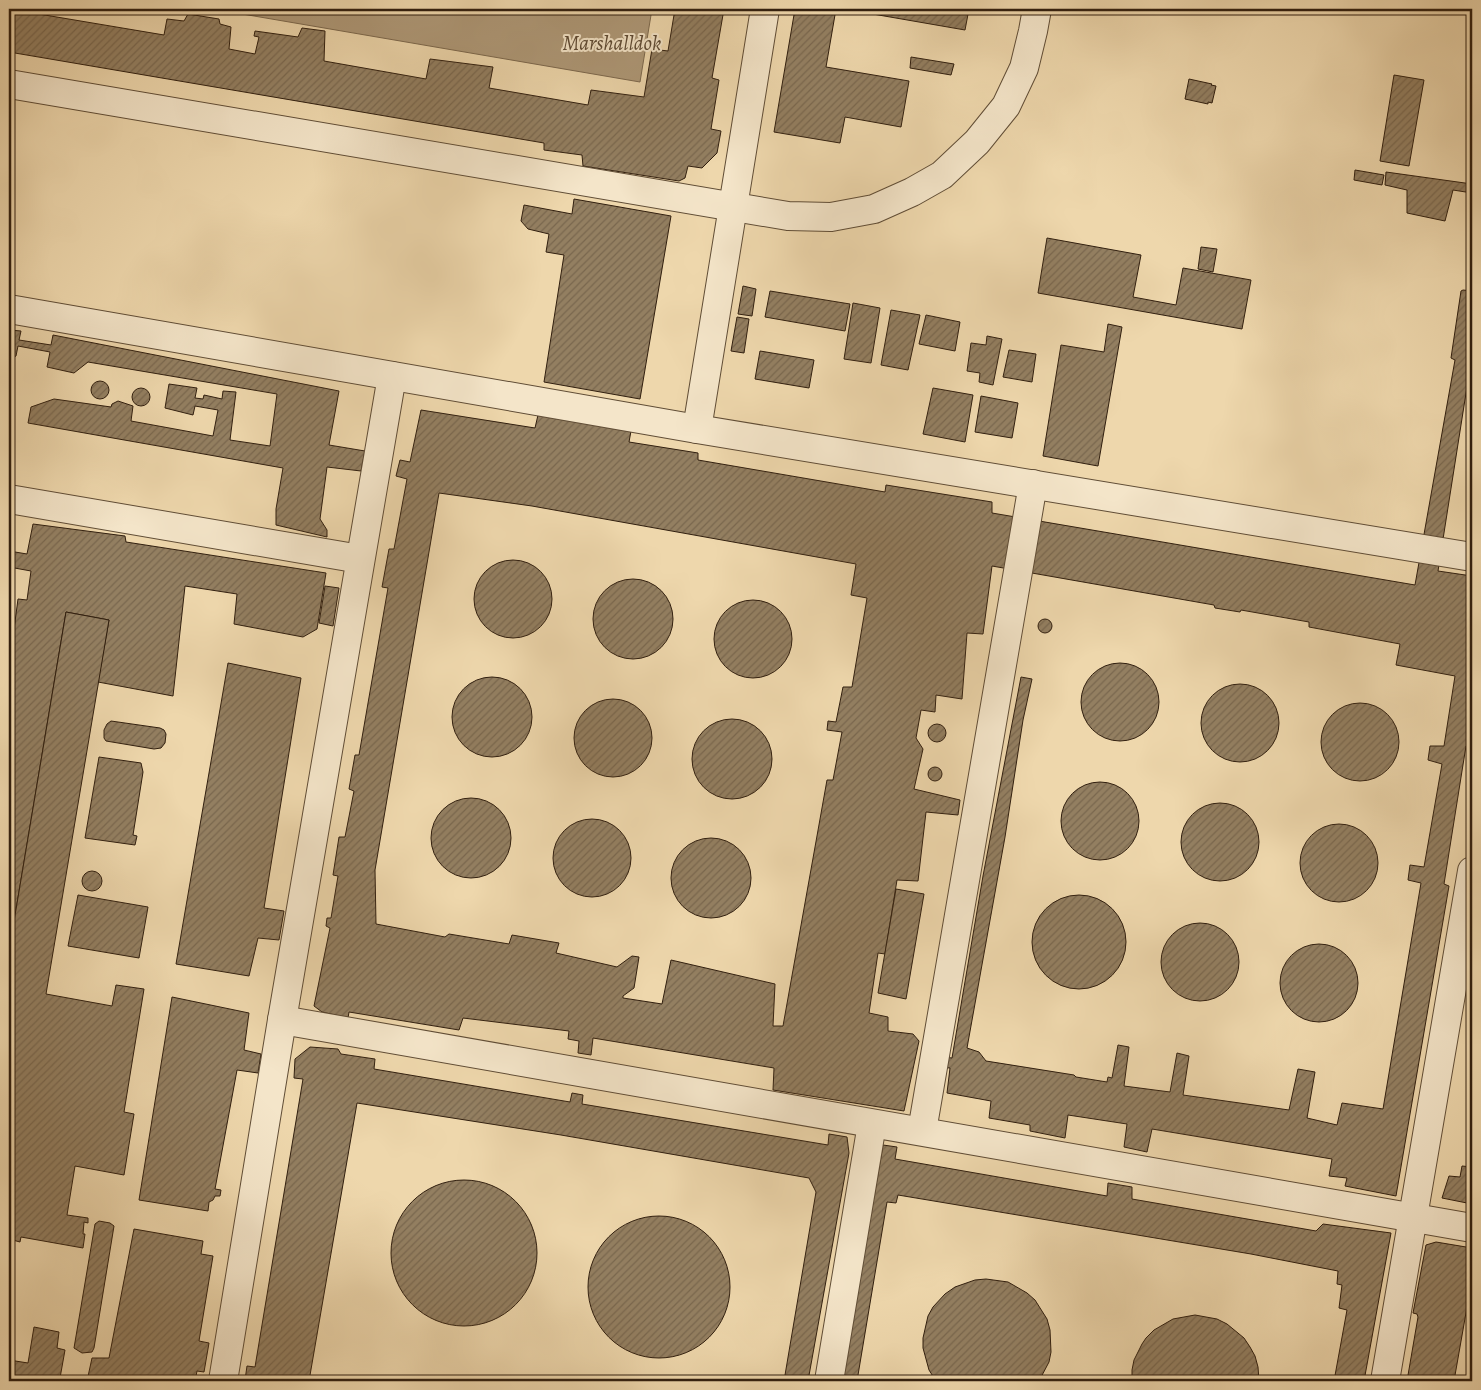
<svg xmlns="http://www.w3.org/2000/svg" width="1481" height="1390" viewBox="0 0 1481 1390" font-family="Alegreya,serif">
	<style>
		.water { fill: #ae9877; stroke: #7c684d }
		.building { fill: url(#building-hatch); stroke: #311f0f; fill-rule: evenodd }
		.lines { fill: none; stroke-linecap: round; stroke-linejoin: round }
		.minor-casing { stroke: #604d36; stroke-width: 30 }
		.minor { stroke: #f4e5c9; stroke-width: 28 }
		.labels { text-anchor: middle; dominant-baseline: central; stroke-width: 4; stroke-linejoin: round; paint-order: stroke }
		.water-label { font-size: 21px; font-style: italic; fill: #5d4933; stroke: #f4e5c9 }
	</style>
	<defs>
		<pattern id="building-hatch" width="6" height="6" patternUnits="userSpaceOnUse" patternTransform="scale(1.25)"><rect width="6" height="6" fill="#937f61"/><path d="M-1 1l2-2M0 6l6-6M5 7l2-2" fill="none" stroke="#79674e"/></pattern>
	</defs>
	<rect width="100%" height="100%" fill="#eed7ac"/>
	<filter id="stains"><feTurbulence type="fractalNoise" baseFrequency=".004" numOctaves="4"/><feColorMatrix values="0 0 0 0 .2 0 0 0 0 .09 0 0 0 0 .02 0 0 0 .5 -.17"/></filter>
	<radialGradient id="worn" r=".72"><stop offset=".6" stop-color="#630" stop-opacity="0"/><stop offset="1" stop-color="#630" stop-opacity=".3"/></radialGradient>
	<path class="water" d="M213,9h439l-12,73z"/>
	<g class="building">
		<path d="M9,9l155,26 3,-16 17,2 4,-7 31,5 1,5 11,3 -2,22 26,5 4,-17 -5,-1 1,-5 43,6 4,-9 23,3 -1,30 102,18 4,-20 63,8 -4,21 99,17 3,-15 53,7 8,-48 16,2 7,-42h49l-12,69 7,2 -8,49 10,2 -4,22 -15,15 -14,-2 -3,12 -6,3 -96,-15 -1,-11 -38,-5v-7l-535,-91z"/>
		<path d="M795,9h41l-10,58 83,14 -8,46 -56,-10 -5,26 -66,-11z"/>
		<path d="M844,9h125l-4,21z"/>
		<path d="M911,57l43,7 -3,11 -41,-7z"/>
		<path d="M1394,75l30,5 -15,86 -29,-5z"/>
		<path d="M1189,79l23,5 -1,1 5,1 -4,17 -4,-1v2l-23,-5z"/>
		<path d="M1355,170l29,5 -2,10 -28,-5z"/>
		<path d="M1386,172l86,12v9l-19,-3 -8,31 -38,-8v-23l-22,-5z"/>
		<path d="M574,199l97,17 -31,183 -96,-17 20,-127 -18,-3 3,-18 -21,-5 -7,-8 3,-16 48,9z"/>
		<path d="M1047,238l94,17 -8,42 43,8 7,-37 68,12 -9,49 -204,-36z"/>
		<path d="M1201,247l16,2 -4,23 -15,-3z"/>
		<path d="M743,286l13,3 -4,27 -14,-2z"/>
		<path d="M1463,290l9,1v64l-34,216 34,5v171l-6,-1 -22,138 5,2 -53,310 -51,-10 2,-8 -18,-2 3,-17 -180,-30 -5,23 -23,-5 3,-23 -59,-9 -3,23 -35,-7v-6l-41,-7 2,-17 -44,-8 3,-25 -10,-1 2,-10 10,1 31,-182 38,-199 11,2 -9,41 -18,117 -38,211 12,4 7,9 88,14 2,2 31,5 1,-5 4,1 6,-33 11,2 -5,39 46,6 7,-39 12,3 -6,39 106,15 9,-41 17,3 -8,46 30,7 5,-22 41,6 38,-226 -13,-3 2,-15 14,2 18,-103 -14,-4 2,-14h14l11,-70 -59,-11 4,-21 -91,-17v-5l-68,-12 -1,2 -25,-4 -1,-3 -222,-39 -9,68 -16,-1 -5,66 -26,-4 -1,17 -14,-2 -5,28 7,11 -9,40 46,11 -2,15 -32,-3 -8,69 -21,-1 -12,74 -7,-1 -9,60 19,4v14l25,3 6,7 -15,70 -131,-21 1,-22 -181,-30 -2,17 -13,-2 1,-12 -11,-2 1,-8 -106,-13 -4,12 -110,-18 -1,6 -26,-6 -8,-6 16,-78 -4,-2 1,-8h4l7,-42 -5,-1 6,-38h6l9,-46 -5,-2 6,-34h4l29,-167 -6,-1 7,-38h5l13,-70 -11,-3 4,-16 10,2 11,-52 114,18 3,-13 93,16 -2,11 69,11v7l187,32 1,-7 106,17v11l423,72 40,-225 -4,-2 10,-67zM439,493l93,13 324,58 -5,31 16,3 -15,89h-9l-7,35 -8,-1 -1,9 15,2 -9,48h-6l-44,246h-10l2,-42 -104,-24 -9,44 -39,-6v-2l11,-8 5,-31 -7,-1 -15,11 -61,-14 3,-10 -47,-8 -3,9 -60,-10 -4,3 -69,-13 -1,-54z"/>
		<path d="M770,291l80,13 -5,27 -80,-14z"/>
		<path d="M853,303l27,5 -9,55 -27,-4z"/>
		<path d="M891,310l29,5 -12,55 -27,-5z"/>
		<path d="M926,315l34,7 -5,29 -36,-7z"/>
		<path d="M737,317l12,2 -5,34 -13,-2z"/>
		<path d="M1108,324l14,3 -24,139 -55,-10 18,-111 43,7z"/>
		<path d="M9,330l12,1 -2,9 32,5 2,-10 286,56 -10,54 36,6 -4,20 -34,-4 -7,52 7,11v7l-51,-12v-16l7,-41 -255,-45 3,-16 23,-8 57,8 1,-3 6,-3 15,5 -2,15 82,15 5,-26 -23,-4 -2,9 -28,-7 4,-24 28,4 -2,10 8,1 1,-4 18,4 1,-8 13,1 -6,48 40,6 7,-52 -189,-32 -14,11 -27,-6 3,-15 -32,-6 -2,10 -7,4z"/>
		<path d="M987,336l15,3 -9,46 -14,-3 1,-9 -13,-2 4,-28 15,2z"/>
		<path d="M1009,350l27,4 -4,28 -29,-5z"/>
		<path d="M760,351l54,9 -5,28 -54,-9z"/>
		<circle cx="100" cy="390" r="9"/>
		<path d="M933,388l40,7 -8,47 -42,-8z"/>
		<circle cx="141" cy="397" r="9"/>
		<path d="M981,396l37,7 -6,35 -37,-6z"/>
		<path d="M33,524l92,12 1,6 200,31 -9,56 -14,8 -69,-13 3,-30 -52,-8 -12,110 -75,-14 11,-62 -43,-8 -57,339v-284l9,-68 9,1 4,-29 -22,-4v-16l18,3z"/>
		<circle cx="513" cy="599" r="39"/>
		<circle cx="633" cy="619" r="40"/>
		<path d="M325,586l14,2 -6,38 -14,-3z"/>
		<circle cx="753" cy="639" r="39"/>
		<path d="M66,612l43,8 -63,374 66,12 4,-21 28,4 -20,123 10,2 -10,61 -49,-9 -8,49 21,3v5l-4,-1 -1,12h2l-2,14 -62,-11 -1,5 -11,-3v-288z"/>
		<circle cx="1045" cy="626" r="7"/>
		<circle cx="1120" cy="702" r="39"/>
		<path d="M228,663l73,15 -37,230 20,3 -5,29 -21,-2 -9,38 -73,-12z"/>
		<circle cx="492" cy="717" r="40"/>
		<circle cx="1240" cy="723" r="39"/>
		<circle cx="613" cy="738" r="39"/>
		<circle cx="1360" cy="742" r="39"/>
		<circle cx="732" cy="759" r="40"/>
		<path d="M111,721l49,7 4,2 2,4 -1,9 -4,5 -7,1 -48,-8 -2,-3v-8l3,-6z"/>
		<circle cx="937" cy="733" r="9"/>
		<path d="M99,757l42,6 2,9 -10,63 4,1 -2,9 -50,-7z"/>
		<circle cx="935" cy="774" r="7"/>
		<circle cx="1100" cy="821" r="39"/>
		<circle cx="471" cy="838" r="40"/>
		<circle cx="1220" cy="842" r="39"/>
		<circle cx="592" cy="858" r="39"/>
		<circle cx="1339" cy="863" r="39"/>
		<circle cx="711" cy="878" r="40"/>
		<circle cx="92" cy="881" r="10"/>
		<path d="M896,889l28,5 -18,105 -28,-6z"/>
		<path d="M78,895l70,12 -9,51 -71,-12z"/>
		<circle cx="1079" cy="942" r="47"/>
		<circle cx="1200" cy="962" r="39"/>
		<circle cx="1319" cy="983" r="39"/>
		<path d="M172,997l77,16 -5,37 17,4 -3,19 -21,-3 -22,119 6,1 -1,6h-5l-2,4 -4,2 -1,9 -69,-11z"/>
		<path d="M310,1047l28,2 3,5 34,5 -1,10 196,33 2,-9 11,2 -1,9 246,41 1,-11 18,3 2,16 -41,228h-24l32,-189 -7,-14 -248,-43 -204,-32 -48,278 -64,-1 2,-14 8,1 48,-288 -9,-1 1,-19z"/>
		<path d="M883,1145l14,2 -2,12 212,37 1,-13 24,4v12l184,32 7,-7 68,9 -27,148h-30l13,-71 -8,-2 3,-23 -5,-1 1,-13 -87,-17 -353,-59 -2,8 -9,-1 -30,179h-15z"/>
		<path d="M1462,1166l10,1v37l-30,-6 7,-22 11,1z"/>
		<circle cx="464" cy="1253" r="73"/>
		<circle cx="659" cy="1287" r="71"/>
		<path d="M99,1221l11,2 4,3 -20,122 -2,4 -10,1 -8,-5 21,-124z"/>
		<path d="M134,1229l69,12 -2,13 12,2 -14,85 10,2 -5,29 -7,-1 -2,10h-108l5,-23h17z"/>
		<path d="M1436,1242l36,6v60l-5,-1 -13,74h-47l11,-64 -1,-3 -4,-1 13,-68z"/>
		<path d="M986,1279l22,3 19,11 8,7 12,19 3,11 1,22 -2,10 -10,19h-103l-7,-11 -6,-22v-10l5,-22 5,-9 12,-13 10,-7 20,-7z"/>
		<path d="M1195,1315l22,4 10,5 17,14 6,9 5,9 3,11 1,14h-127v-11l2,-10 8,-16 4,-6 8,-8 19,-11z"/>
		<path d="M34,1327l25,5 -2,16 8,2 -5,28 18,3h-69v-21l19,3z"/>
		<path d="M422,1377h12l22,4h-51z"/>
	</g>
	<g class="lines">
		<g class="minor-casing">
			<g id="minor">
				<path d="M9,84l779,132 43,1 43,-8 38,-17 30,-17 35,-33 29,-36 18,-38 9,-37 4,-22"/>
				<path d="M9,309l688,120 775,128"/>
				<path d="M697,429l68,-420"/>
				<path d="M9,499l351,60"/>
				<path d="M282,1020l1190,208"/>
				<path d="M922,1131l111,-647"/>
				<path d="M223,1381l59,-361 110,-644"/>
				<path d="M829,1381l43,-257"/>
				<path d="M1385,1381l87,-510"/>
			</g>
		</g>
		<use href="#minor" class="minor"/>
	</g>
	<g class="labels">
		<g class="water-label">
			<text x="612" y="43">Marshalldok</text>
		</g>
	</g>
	<rect width="1481" height="1390" fill="none" stroke="#eed7ac" stroke-width="30"/>
	<rect x="10" y="10" width="1461" height="1370" fill="none" stroke="#311f0f" stroke-width="2.5"/>
	<rect x="15" y="15" width="1451" height="1360" fill="none" stroke="#311f0f"/>
	<rect width="100%" height="100%" filter="url(#stains)"/>
	<rect width="100%" height="100%" fill="url(#worn)"/>
</svg>
